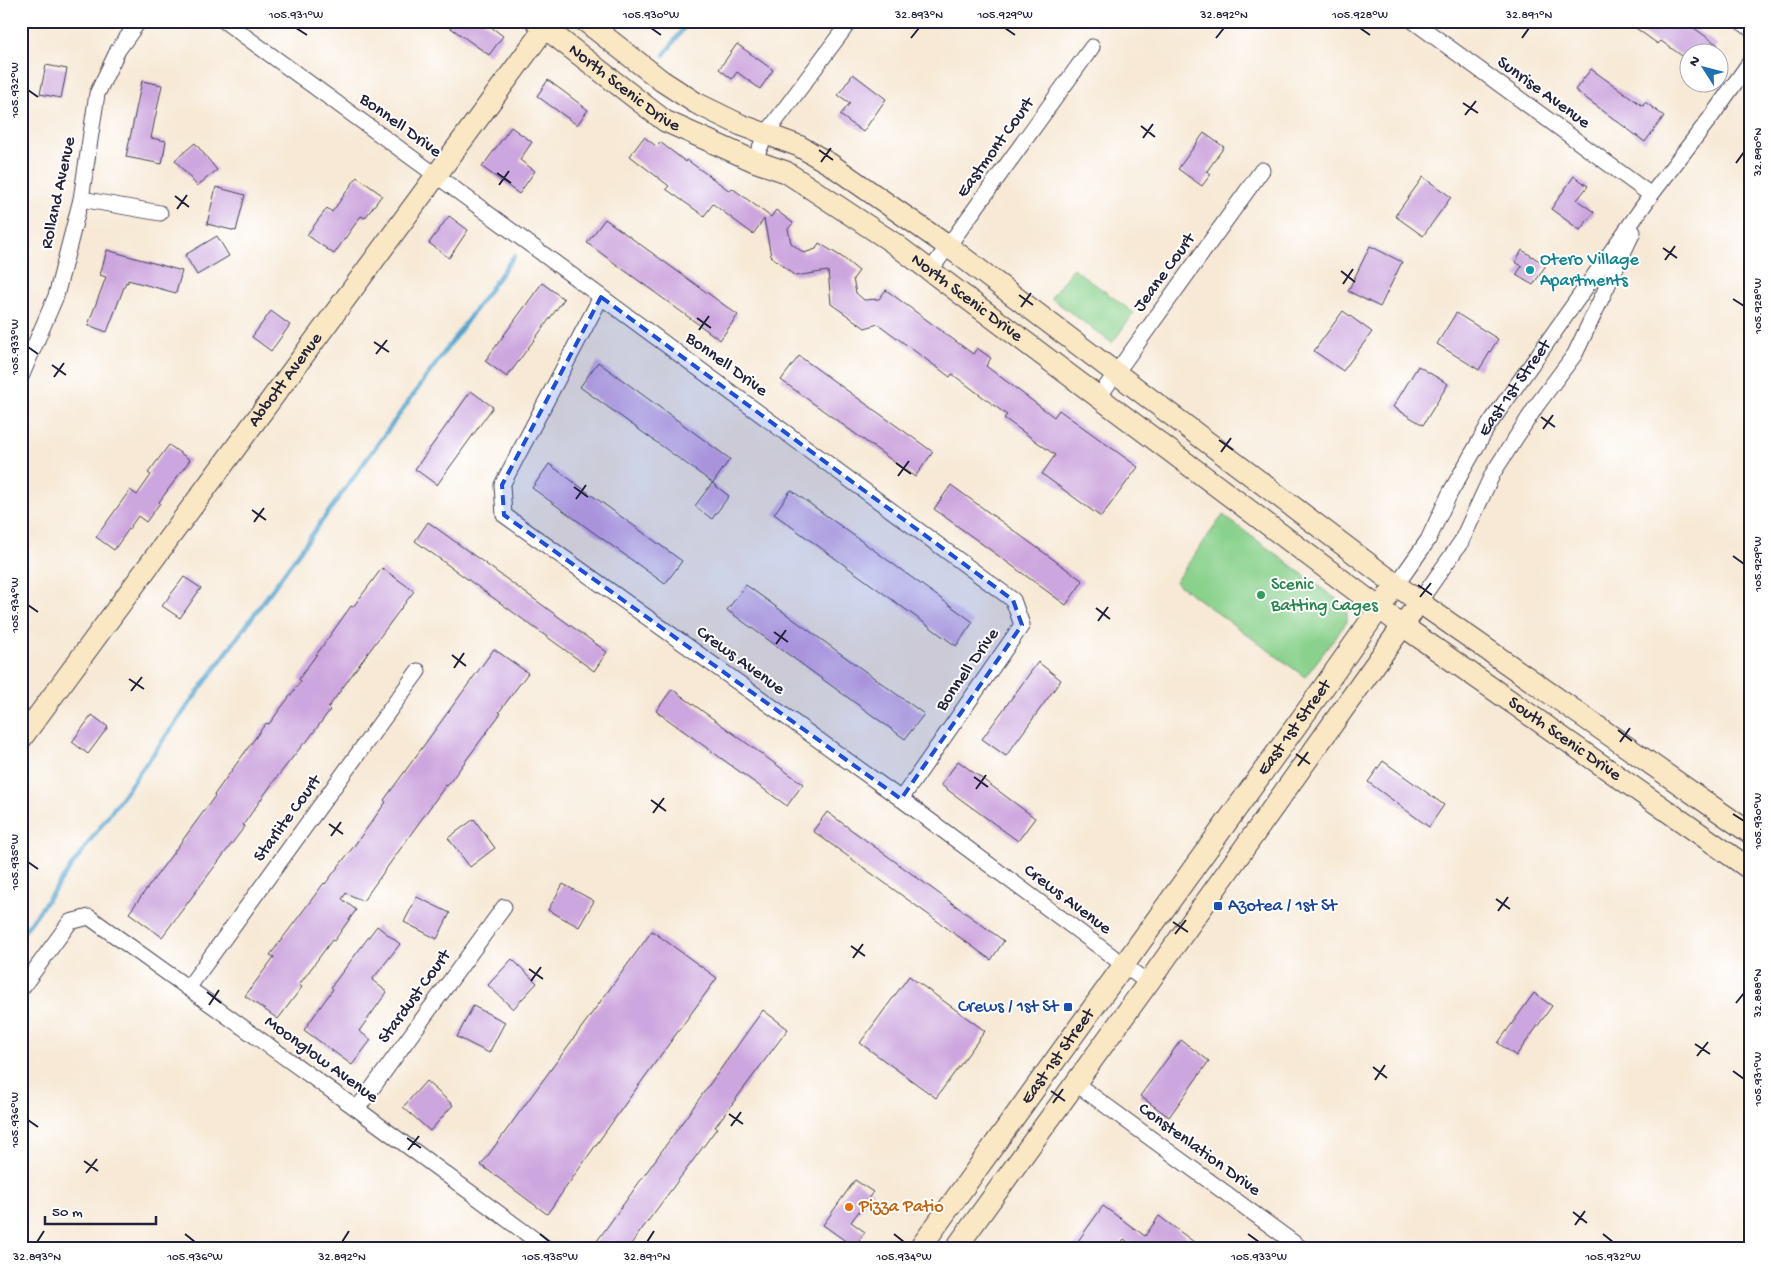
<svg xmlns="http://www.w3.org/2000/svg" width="1771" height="1269" viewBox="0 0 1771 1269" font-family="'Gochi Hand',sans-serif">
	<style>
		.green { fill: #89d18c; stroke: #567a64 }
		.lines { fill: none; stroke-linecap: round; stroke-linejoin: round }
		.stream { stroke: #51a5cd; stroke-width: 4.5 }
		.building { fill: #cca6de }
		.street-casing { stroke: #424052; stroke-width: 17 }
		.secondary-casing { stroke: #424052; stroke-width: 23 }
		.street { stroke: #fff; stroke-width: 15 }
		.secondary { stroke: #fae7c3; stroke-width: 21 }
		.marked { fill: #1d4ed8; fill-opacity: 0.2; stroke: #1d4ed8; stroke-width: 4; stroke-dasharray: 10 6; stroke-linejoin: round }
		.ticks { fill: none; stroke: #22223b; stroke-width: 2 }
		.culture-dot { fill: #0f9aa8; stroke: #fff; stroke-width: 2 }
		.leisure-dot { fill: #2e9e5b; stroke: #fff; stroke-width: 2 }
		.transit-dot { fill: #1a4fb4; stroke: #fff; stroke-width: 2 }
		.food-dot { fill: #e8710a; stroke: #fff; stroke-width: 2 }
		.labels { text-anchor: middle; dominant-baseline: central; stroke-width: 4; stroke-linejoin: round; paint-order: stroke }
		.street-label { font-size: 18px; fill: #22223b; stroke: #fff }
		.culture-label { font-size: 18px; fill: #0d838f; stroke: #fff; text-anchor: start }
		.leisure-label { font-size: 18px; fill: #27864d; stroke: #fff; text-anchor: start }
		.transit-label { font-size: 18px; fill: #164399; stroke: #fff; text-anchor: start }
		.food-label { font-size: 18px; fill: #c56008; stroke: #fff; text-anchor: start }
		.neatline { fill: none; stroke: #22223b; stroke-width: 2 }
		.ticks-label { font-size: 12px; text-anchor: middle; fill: #22223b }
	</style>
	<rect width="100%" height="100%" fill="#fff"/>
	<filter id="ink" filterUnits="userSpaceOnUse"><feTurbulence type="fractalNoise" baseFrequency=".02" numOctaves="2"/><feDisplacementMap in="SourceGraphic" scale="10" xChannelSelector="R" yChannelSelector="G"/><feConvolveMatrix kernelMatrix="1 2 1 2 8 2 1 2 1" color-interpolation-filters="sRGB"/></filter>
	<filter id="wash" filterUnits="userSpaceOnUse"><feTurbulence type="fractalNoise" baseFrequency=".0096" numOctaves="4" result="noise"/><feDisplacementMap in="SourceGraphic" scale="20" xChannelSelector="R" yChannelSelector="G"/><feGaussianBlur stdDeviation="1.12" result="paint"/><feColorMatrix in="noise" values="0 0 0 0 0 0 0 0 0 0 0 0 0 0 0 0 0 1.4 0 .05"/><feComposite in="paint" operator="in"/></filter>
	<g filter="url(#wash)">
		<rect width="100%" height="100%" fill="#f7e9d6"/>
		<g class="green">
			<path d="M1073,268l61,45 -22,30 -61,-45z"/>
			<path d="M1223,515l124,92v15l-42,55 -130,-95z"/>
		</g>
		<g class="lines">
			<g class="stream">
				<path d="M664,55l25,-34"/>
				<path d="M21,936l493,-680"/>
			</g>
		</g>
		<g id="blocks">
			<g class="building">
				<path d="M441,21h42l20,15 -14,19z"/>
				<path d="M1626,21h58l34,24 -5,7h-25v8l-27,-19 -3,3z"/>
				<path d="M737,44l36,26 -13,19 -23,-17 -5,7 -13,-10z"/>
				<path d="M46,65l21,4 -6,29 -21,-4z"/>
				<path d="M1591,69l52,37 2,-4 19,14 -19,26 -70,-52z"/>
				<path d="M853,74l33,25 -23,33 -23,-17 10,-12 -12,-8z"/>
				<path d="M548,80l40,30 -11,15 -40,-29z"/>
				<path d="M142,81l20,4 -11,53 15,3 -4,23 -36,-7z"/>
				<path d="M511,127l21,15 -12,18 15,11 -16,23 -37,-27z"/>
				<path d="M1204,133l20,14 -17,24 4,3 -9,12 -24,-17z"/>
				<path d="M644,137l12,9 4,-4 26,20 1,-2 43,31 2,-3 39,29 5,-7 17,13 -5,6 3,14 13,10 12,-4 3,-6 23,14 17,14 -6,8 3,14 8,7 15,-1 7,-9 87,64 4,-6 14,10 -5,8 68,51 5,-7 79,57 -37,50 -59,-43 13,-19 -51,-37 3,-3 -55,-41 -2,3 -72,-53 -13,4 -34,-24 -3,-33 -33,5 -24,-20 -7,-37 -11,15 -40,-30 -9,12 -38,-27 3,-3 -39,-30z"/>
				<path d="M195,143l22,27 -20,16 -22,-26z"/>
				<path d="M1574,176l14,10 -11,14 17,12 -14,18 -29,-21z"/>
				<path d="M357,177l25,18 -17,23 -4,-2 -27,38 -27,-19 20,-27 5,4z"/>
				<path d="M1423,177l28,20 -28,39 -28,-20z"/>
				<path d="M216,187l29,8 -9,36 -29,-7z"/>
				<path d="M449,216l19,14 -19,28 -20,-15z"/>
				<path d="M605,219l133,96 -18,25 -133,-97z"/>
				<path d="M217,236l12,20 -32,19 -12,-20z"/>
				<path d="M1370,246l32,16 -22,45 -32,-16z"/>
				<path d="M107,250l75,21 -6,22 -48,-13v3l-2,-1 -19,50 -19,-7 18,-48 -6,-2z"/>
				<path d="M1522,250l24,15 -13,20 -17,-10 6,-9 -7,-4z"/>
				<path d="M542,283l22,16 -57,78 -22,-16z"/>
				<path d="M271,311l19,14 -19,26 -19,-14z"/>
				<path d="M1343,311l29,21 -29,39 -29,-20z"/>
				<path d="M1456,313l42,26 -19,31 -42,-26z"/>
				<path d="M799,356l134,96 -18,25 -134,-97z"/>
				<path d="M598,362l132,97 -17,24 -133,-96z"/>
				<path d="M1418,366l30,18 -25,41 -30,-18z"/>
				<path d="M471,391l22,16 -56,78 -22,-16z"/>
				<path d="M169,445l21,15 -31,42 1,1 -14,19 -8,-6 -24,34 -18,-13 34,-47 7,5 14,-20 -3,-2z"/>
				<path d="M549,464l133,97 -17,23 -133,-96z"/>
				<path d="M712,483l17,13 -17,23 -17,-13z"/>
				<path d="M951,485l132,96 -17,24 -132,-96z"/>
				<path d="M791,490l182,132 -17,24 -182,-132z"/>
				<path d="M428,522l179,130 -13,19 -179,-130z"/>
				<path d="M382,568l32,23 -58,78 -28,39 2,2 -25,34 -1,-1 -30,38 -31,44 2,1 -83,111 -33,-24 86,-117 -1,-1 52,-72 3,1 32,-43 -2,-2 52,-73 2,1z"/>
				<path d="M184,577l17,11 -21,30 -18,-12z"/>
				<path d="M746,585l178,129 -19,25 -178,-129z"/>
				<path d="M494,649l34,24 -29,39 2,1 -54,73 -1,-1 -83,116 -17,-8 -4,6 14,11 -22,31 -2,-1 -33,45 3,2 -24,32 -33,-23 29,-39 -4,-2 54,-72 1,1 29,-38 32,-44 -2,-2z"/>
				<path d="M1038,662l23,18 -55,76 -24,-17z"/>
				<path d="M672,689l131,95 -16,22 -131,-95z"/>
				<path d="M92,715l16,12 -20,27 -16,-12z"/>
				<path d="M958,761l77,57 -17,23 -77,-56z"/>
				<path d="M1383,761l61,44 -15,22 -61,-45z"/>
				<path d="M827,812l177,129 -13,19 -178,-129z"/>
				<path d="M474,819l21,29 -25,19 -22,-29z"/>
				<path d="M563,884l31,17 -15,26 -31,-17z"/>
				<path d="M417,897l33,16 -13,26 -33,-17z"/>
				<path d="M377,926l23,18 -28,36 15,12 -28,39 12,9 -19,25 -48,-35 29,-41 -2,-2z"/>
				<path d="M652,931l65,47 -89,122 -81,114 -66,-49z"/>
				<path d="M512,959l25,24 -24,26 -25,-24z"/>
				<path d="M909,976l76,55 -49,67 -76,-55z"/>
				<path d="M1534,993l18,13 -36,50 -18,-13z"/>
				<path d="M473,1006l32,16 -16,31 -32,-16z"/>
				<path d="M763,1010l25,19 -73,98 2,1 -89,120h-36z"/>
				<path d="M1181,1040l28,21 -40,56 -29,-21z"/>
				<path d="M426,1081l27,24 -23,26 -27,-24z"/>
				<path d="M855,1180l18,12 -22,30 14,10 -11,15 -31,-22z"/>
				<path d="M1103,1206l42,30 14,-20 43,32h-66l-12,-9 -7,9h-44z"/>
			</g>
		</g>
	</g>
	<g filter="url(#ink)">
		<use href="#blocks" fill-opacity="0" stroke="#424052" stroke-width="1"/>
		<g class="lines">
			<g class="street-casing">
				<g id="street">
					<path d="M224,21l213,155 576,424 9,25 -121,174"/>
					<path d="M1413,21l238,174"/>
					<path d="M1740,21l10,7"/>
					<path d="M754,161l12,-27 84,-113"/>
					<path d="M81,199l79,14"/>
					<path d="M930,271l162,-224"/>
					<path d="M601,297l-99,188 2,30 397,284 247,184"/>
					<path d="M21,377l35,-81 25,-97 16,-105 21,-44 21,-29"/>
					<path d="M1098,398l164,-228"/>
					<path id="s1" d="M1397,584l31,-44 22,-47 38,-67 163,-231 60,-78 39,-55"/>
					<path d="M1419,602l42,-60 32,-69 44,-68 38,-51 58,-122"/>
					<path d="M188,988l230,-317"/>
					<path d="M21,989l49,-67 19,-5 268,192 189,139"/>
					<path d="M1075,1083l226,165"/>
					<path d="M357,1109l147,-202"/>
				</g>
			</g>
			<g class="secondary-casing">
				<g id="secondary">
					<path id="s2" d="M536,21l129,100 89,40 32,11 106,70 511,384 347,243"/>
					<path d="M585,21l77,60 34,22 45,22 58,21 31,18 119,83 470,355 331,231"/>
					<path id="s3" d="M21,739l529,-718"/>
					<path id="s4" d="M920,1248l394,-547 74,-105"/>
					<path d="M956,1248l192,-265 263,-369"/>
				</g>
			</g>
			<use href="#street" class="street"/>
			<use href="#secondary" class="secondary"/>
		</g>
	</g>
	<path class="marked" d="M601,297l412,303 9,25 -121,174 -397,-284 -2,-30z"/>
	<path class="ticks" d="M296,28l11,7M651,28l10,7M1005,28l10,7M1360,28l10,7M911,38l8,-10M1216,38l8,-10M1522,38l7,-10M28,90l10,7M1463,103l15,10M1465,115l11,-14M1141,126l14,11M1143,138l10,-14M819,150l14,10M821,162l10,-14M1736,163l8,-11M497,173l14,10M499,185l10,-14M175,196l14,11M177,209l10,-14M1663,248l14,10M1665,260l10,-14M1341,271l14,11M1343,284l10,-15M1019,295l14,10M1733,299l11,7M1021,307l10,-14M697,318l14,10M699,330l10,-14M374,342l15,10M28,347l10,7M376,354l11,-14M52,365l14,10M54,377l10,-14M1541,417l14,10M1543,429l10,-14M1219,440l14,10M1221,452l10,-14M896,463l15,11M898,476l11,-15M574,487l14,10M576,499l10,-14M252,510l14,10M254,522l10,-14M1733,556l11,8M1418,585l14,10M1420,597l11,-14M28,605l10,7M1096,608l14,11M1098,621l10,-14M774,632l14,10M776,644l10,-14M452,655l14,11M454,668l10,-15M129,679l15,10M131,691l11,-14M1618,730l14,11M1620,742l10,-14M1296,754l14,10M1298,766l10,-14M974,777l14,10M976,789l10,-14M651,800l15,11M653,813l11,-15M1733,814l11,7M329,824l14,10M331,836l10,-14M28,862l10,7M1496,899l14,10M1498,911l10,-14M1173,922l15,10M1175,934l11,-14M851,946l14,10M853,958l10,-14M529,969l14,10M531,981l10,-14M207,992l14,11M1736,1003l8,-10M209,1005l10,-15M1695,1044l15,10M1697,1056l11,-14M1373,1067l14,11M1733,1071l11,8M1375,1080l10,-15M1051,1091l14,10M1053,1103l10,-14M729,1114l14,10M28,1120l10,7M731,1126l10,-14M407,1138l14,10M408,1150l11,-14M84,1161l14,10M86,1173l11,-14M1573,1212l14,11M1575,1225l10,-14M185,1234l10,8M540,1234l10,8M894,1234l10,8M1248,1234l11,8M1603,1234l10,8M37,1242l7,-11M342,1242l7,-11M647,1242l7,-11"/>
	<circle class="culture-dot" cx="1530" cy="270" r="5"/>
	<circle class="leisure-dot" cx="1261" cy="595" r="5"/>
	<g class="transit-dot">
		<rect x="1213" y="901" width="10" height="10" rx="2.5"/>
		<rect x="1063" y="1002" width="10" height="10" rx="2.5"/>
	</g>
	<circle class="food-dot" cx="849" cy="1207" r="5"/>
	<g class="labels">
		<g class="street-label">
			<text stroke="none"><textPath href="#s2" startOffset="111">North Scenic Drive</textPath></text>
			<text transform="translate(1543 93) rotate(36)">Sunrise Avenue</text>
			<text transform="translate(400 126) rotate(36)">Bonnell Drive</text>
			<text transform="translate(996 148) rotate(-54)">Eastmont Court</text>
			<text transform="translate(59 193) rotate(-78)">Rolland Avenue</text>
			<text transform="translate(1165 273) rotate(-54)">Jeane Court</text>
			<text stroke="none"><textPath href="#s2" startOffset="515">North Scenic Drive</textPath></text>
			<text transform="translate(726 365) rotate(36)">Bonnell Drive</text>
			<text stroke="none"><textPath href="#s3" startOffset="446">Abbott Avenue</textPath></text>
			<text stroke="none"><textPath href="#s1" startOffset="229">East 1st Street</textPath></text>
			<text transform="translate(740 661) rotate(36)">Crews Avenue</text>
			<text transform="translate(968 670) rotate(-55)">Bonnell Drive</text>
			<text stroke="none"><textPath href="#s4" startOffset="641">East 1st Street</textPath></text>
			<text stroke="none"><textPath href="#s2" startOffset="1258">South Scenic Drive</textPath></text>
			<text transform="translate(288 819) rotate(-54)">Starlite Court</text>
			<text transform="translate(1067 900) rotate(37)">Crews Avenue</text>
			<text transform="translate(415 997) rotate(-54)">Stardust Court</text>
			<text stroke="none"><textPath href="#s4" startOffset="236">East 1st Street</textPath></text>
			<text transform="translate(321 1060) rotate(36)">Moonglow Avenue</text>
			<text transform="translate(1199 1150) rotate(36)">Constenlation Drive</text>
		</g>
		<g class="culture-label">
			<text x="1540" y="260">Otero Village<tspan x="1540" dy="21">Apartments</tspan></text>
		</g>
		<g class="leisure-label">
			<text x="1271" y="585">Scenic<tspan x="1271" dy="21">Batting Cages</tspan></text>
		</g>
		<g class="transit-label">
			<text x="1228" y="906">Azotea / 1st St</text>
			<text x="1058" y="1007" text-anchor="end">Crews / 1st St</text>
		</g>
		<g class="food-label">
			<text x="859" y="1207">Pizza Patio</text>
		</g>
	</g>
	<rect width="1771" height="1269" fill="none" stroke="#fff" stroke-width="55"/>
	<g transform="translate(1704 68) rotate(306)"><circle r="24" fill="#ffffff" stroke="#a7a7b1"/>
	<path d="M0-4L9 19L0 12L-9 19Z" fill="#1f6fb2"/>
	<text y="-8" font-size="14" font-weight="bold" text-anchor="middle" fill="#22223b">N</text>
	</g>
	<path d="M45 1216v8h111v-8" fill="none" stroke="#22223b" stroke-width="2.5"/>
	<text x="52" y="1216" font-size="15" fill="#22223b" stroke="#ffffff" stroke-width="4" paint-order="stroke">50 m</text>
	<rect x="28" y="28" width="1716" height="1214" class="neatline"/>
	<g class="ticks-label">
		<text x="296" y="18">105.931°W</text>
		<text x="651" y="18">105.930°W</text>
		<text x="919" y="18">32.893°N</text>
		<text x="1005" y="18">105.929°W</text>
		<text x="1224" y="18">32.892°N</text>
		<text x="1360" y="18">105.928°W</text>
		<text x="1529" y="18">32.891°N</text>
		<text transform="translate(14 90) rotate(-90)" y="4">105.932°W</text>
		<text transform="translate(1757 152) rotate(-90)" y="4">32.890°N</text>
		<text transform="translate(1757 306) rotate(-90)" y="4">105.928°W</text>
		<text transform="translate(14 347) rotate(-90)" y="4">105.933°W</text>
		<text transform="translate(1757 564) rotate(-90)" y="4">105.929°W</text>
		<text transform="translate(14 605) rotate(-90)" y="4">105.934°W</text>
		<text transform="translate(1757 821) rotate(-90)" y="4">105.930°W</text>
		<text transform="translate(14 862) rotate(-90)" y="4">105.935°W</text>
		<text transform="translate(1757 993) rotate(-90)" y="4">32.888°N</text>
		<text transform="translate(1757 1079) rotate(-90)" y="4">105.931°W</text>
		<text transform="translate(14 1120) rotate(-90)" y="4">105.936°W</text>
		<text x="37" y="1260">32.893°N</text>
		<text x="195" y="1260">105.936°W</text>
		<text x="342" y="1260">32.892°N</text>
		<text x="550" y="1260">105.935°W</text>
		<text x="647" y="1260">32.891°N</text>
		<text x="904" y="1260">105.934°W</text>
		<text x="1259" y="1260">105.933°W</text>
		<text x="1613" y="1260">105.932°W</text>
	</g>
</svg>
